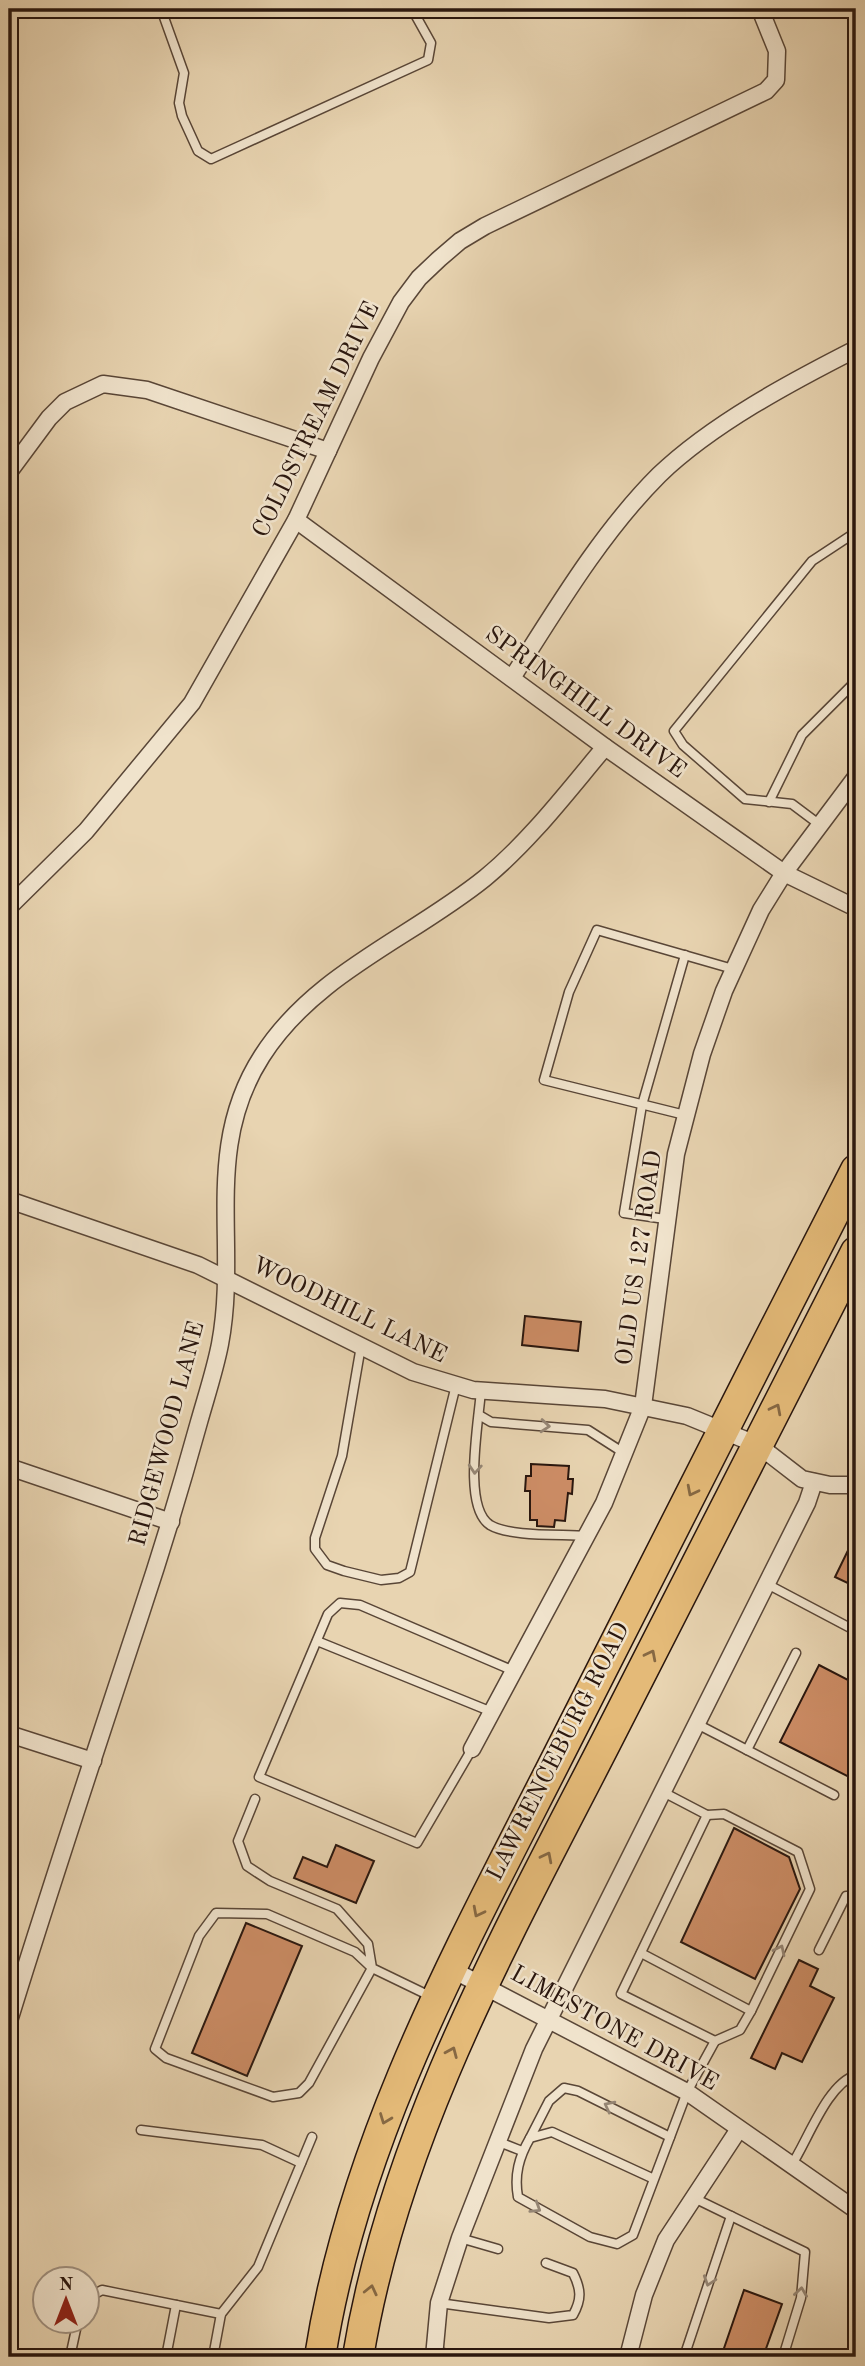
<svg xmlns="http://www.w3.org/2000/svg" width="865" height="2366" viewBox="0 0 865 2366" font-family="'Old Standard TT',serif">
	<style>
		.building { fill: #cd8d66; stroke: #29160e; stroke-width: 2 }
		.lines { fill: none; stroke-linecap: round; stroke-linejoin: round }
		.lane-casing { stroke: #594637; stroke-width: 11 }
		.street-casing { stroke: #594637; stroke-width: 19 }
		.highway-casing { stroke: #29160e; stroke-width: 33 }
		.lane { stroke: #f0e3cc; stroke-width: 8 }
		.street { stroke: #f0e3cc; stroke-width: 16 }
		.highway { stroke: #e4ba78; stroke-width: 30 }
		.oneway { stroke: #866843 }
		.oneway2 { stroke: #968776 }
		.labels { text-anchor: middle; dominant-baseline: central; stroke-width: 5; stroke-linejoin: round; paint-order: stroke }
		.street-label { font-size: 24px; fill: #29160e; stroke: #f0e3cc }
	</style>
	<rect width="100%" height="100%" fill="#e8d4b1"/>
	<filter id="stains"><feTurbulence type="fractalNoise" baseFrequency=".00286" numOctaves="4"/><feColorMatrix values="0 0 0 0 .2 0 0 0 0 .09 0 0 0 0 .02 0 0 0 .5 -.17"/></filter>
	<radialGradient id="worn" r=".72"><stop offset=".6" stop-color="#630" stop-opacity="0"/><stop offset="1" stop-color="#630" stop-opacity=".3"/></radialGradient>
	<g class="building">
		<path d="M525,1316l56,6 -3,29 -56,-6z"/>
		<path d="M531,1464l38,2 -1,13h5l-1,15 -4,-1 -3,28 -10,-1 -1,7 -17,-1v-6h-7v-29h-5l1,-15h5z"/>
		<path d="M856,1534v53l-21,-10z"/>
		<path d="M819,1665l37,19v83l-5,11 -71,-36z"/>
		<path d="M734,1828l55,29 11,32 -45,90 -74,-37z"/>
		<path d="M336,1845l38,16 -18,42 -62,-25 9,-21 24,10z"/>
		<path d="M246,1923l56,23 -55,130 -55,-23z"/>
		<path d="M799,1960l19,9 -8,17 24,12 -32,64 -20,-9 -7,16 -24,-11z"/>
		<path d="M744,2290l38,14 -19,53h-42z"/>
	</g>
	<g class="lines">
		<g class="lane-casing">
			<g id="lane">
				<path d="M161,9l23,64 -5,30 3,13 16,35 13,8 217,-99 3,-17 -19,-34"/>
				<path d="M769,802l33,-67 54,-54"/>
				<path d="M820,825l-28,-21 -47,-5 -62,-54 -9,-14 138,-170 44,-29"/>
				<path d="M685,1115l-141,-35 25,-88 28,-62 136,39"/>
				<path d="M665,1219l-41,-6 18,-108 43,-150"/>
				<path d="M361,1346l-19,110 -27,82v11l12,16 17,6 37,9 18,-2 11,-6 46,-187"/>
				<path d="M481,1390c-2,31 -19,117 9,135 20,12 72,9 96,11"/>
				<path d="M479,1415l12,7 97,8 36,23"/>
				<path d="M767,1584l89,47"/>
				<path d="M317,1641l175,71"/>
				<path d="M697,1724l137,71"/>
				<path d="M472,1749l-55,94 -158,-66 69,-163 12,-11 20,2 154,66"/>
				<path d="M747,1750l49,-97"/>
				<path d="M255,1799l-17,42 9,25 23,15 67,28 31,35 4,24 -63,115 -10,10 -26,4 -107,-39 -11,-9 44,-113 17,-23 51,1 88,38 17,16 60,29"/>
				<path d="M707,1815l17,-1 74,38 12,37 -59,122"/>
				<path d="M819,1950l27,-54h10"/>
				<path d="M641,1953l110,58 -11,19 -25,11"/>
				<path d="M141,2130l121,15 39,18"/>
				<path d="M530,2138l19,-37 15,-13 14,3 92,46"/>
				<path d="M499,2142l23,9"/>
				<path d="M791,2166c17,-26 36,-82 65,-91"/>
				<path d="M654,2179l-102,-47 -22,6c-11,19 -16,37 -12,59l72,40 27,7 16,-9 54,-143 28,-51 -94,-47 86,-179 -44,-23"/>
				<path d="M694,2198l111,54 -4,46 -18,59"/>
				<path d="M460,2238l38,11"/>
				<path d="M88,2298l14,-8 119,24"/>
				<path d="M439,2303l110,15 24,-3c9,-16 8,-26 0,-42l-27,-10"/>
				<path d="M435,2351l26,6"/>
				<path d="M70,2357l8,-37"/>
				<path d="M166,2357l10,-52"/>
				<path d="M213,2357l8,-43 37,-47 54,-130"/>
				<path d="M684,2357l47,-141"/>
			</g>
		</g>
		<g class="street-casing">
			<g id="street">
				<path d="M9,472l40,-54 16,-16 38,-18 44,6 181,61"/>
				<path d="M296,520l309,227 179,126 72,35"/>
				<path d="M512,678c44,-69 89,-145 147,-203 53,-51 132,-93 197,-126"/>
				<path d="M9,907l77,-76 106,-128 104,-183 75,-162 30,-56 18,-24 20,-19 21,-18 25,-15 281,-135 10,-11 1,-29 -17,-42"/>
				<path d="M9,1200l189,65 215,107 60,18 132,9 82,17 71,29 44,34 28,6h26"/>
				<path d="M9,1467l162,55"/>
				<path d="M9,1734l84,27"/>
				<path d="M472,1749l132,-246 39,-97 33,-252 26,-100 22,-63 37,-81 23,-37 72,-96"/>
				<path d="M449,1968l238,124 169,118"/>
				<path d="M9,2021c42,-136 87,-272 132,-408 21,-63 40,-126 58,-191 7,-25 16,-52 21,-78 19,-100 -18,-195 42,-288 53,-83 149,-118 223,-178 46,-38 82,-86 120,-131"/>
				<path d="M434,2357l5,-54 21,-65 74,-189 273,-546 7,-21"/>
				<path d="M628,2357l16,-62 22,-55 73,-111"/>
			</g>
		</g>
		<g class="highway-casing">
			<g id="highway">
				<path d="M320,2357c34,-218 140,-408 238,-601 99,-196 198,-391 298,-586"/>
				<path d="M358,2357c36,-221 147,-418 248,-615 84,-163 166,-327 250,-490"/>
			</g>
		</g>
		<use href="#lane" class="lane"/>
		<use href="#street" class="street"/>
		<use href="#highway" class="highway"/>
	</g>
	<defs><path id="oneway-chevron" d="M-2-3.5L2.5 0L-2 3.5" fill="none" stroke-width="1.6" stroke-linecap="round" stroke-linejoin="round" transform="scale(1.75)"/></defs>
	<g class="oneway">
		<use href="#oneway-chevron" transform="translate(776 1409) rotate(-63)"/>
		<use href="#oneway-chevron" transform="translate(692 1491) rotate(117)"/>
		<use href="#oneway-chevron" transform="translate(651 1655) rotate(-63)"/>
		<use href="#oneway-chevron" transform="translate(547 1857) rotate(-63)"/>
		<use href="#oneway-chevron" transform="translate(478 1912) rotate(117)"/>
		<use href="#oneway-chevron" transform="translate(452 2052) rotate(-67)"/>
		<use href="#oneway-chevron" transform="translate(385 2119) rotate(111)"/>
		<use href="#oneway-chevron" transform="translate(371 2290) rotate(-77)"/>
	</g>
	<g class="oneway2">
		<use href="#oneway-chevron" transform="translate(545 1426) rotate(5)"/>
		<use href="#oneway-chevron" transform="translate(475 1469) rotate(94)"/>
		<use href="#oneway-chevron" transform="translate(780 1950) rotate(-64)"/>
		<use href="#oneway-chevron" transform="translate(609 2106) rotate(-153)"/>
		<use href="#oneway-chevron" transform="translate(536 2208) rotate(32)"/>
		<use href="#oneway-chevron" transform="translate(709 2281) rotate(108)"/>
		<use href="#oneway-chevron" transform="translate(801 2292) rotate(-82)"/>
	</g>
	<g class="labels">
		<g class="street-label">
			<text transform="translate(317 420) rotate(-64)">COLDSTREAM DRIVE</text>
			<text transform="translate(585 703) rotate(36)">SPRINGHILL DRIVE</text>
			<text transform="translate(640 1258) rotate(-82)">OLD US 127 ROAD</text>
			<text transform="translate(349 1311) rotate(26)">WOODHILL LANE</text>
			<text transform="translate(168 1434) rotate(-75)">RIDGEWOOD LANE</text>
			<text transform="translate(559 1752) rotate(-63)">LAWRENCEBURG ROAD</text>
			<text transform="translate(614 2029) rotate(29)">LIMESTONE DRIVE</text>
		</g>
	</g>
	<rect width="865" height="2366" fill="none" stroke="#e8d4b1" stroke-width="35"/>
	<rect x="10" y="10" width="844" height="2345" fill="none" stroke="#29160e" stroke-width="3.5"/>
	<rect x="18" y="18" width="830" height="2331" fill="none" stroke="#29160e" stroke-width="2"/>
	<g transform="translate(66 2300)"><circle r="33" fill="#f0e3cc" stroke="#a09180" stroke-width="2"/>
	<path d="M0-5L12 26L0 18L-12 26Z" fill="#8f2418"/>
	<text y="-10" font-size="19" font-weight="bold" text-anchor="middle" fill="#29160e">N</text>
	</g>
	<rect width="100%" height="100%" filter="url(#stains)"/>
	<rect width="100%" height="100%" fill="url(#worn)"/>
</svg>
